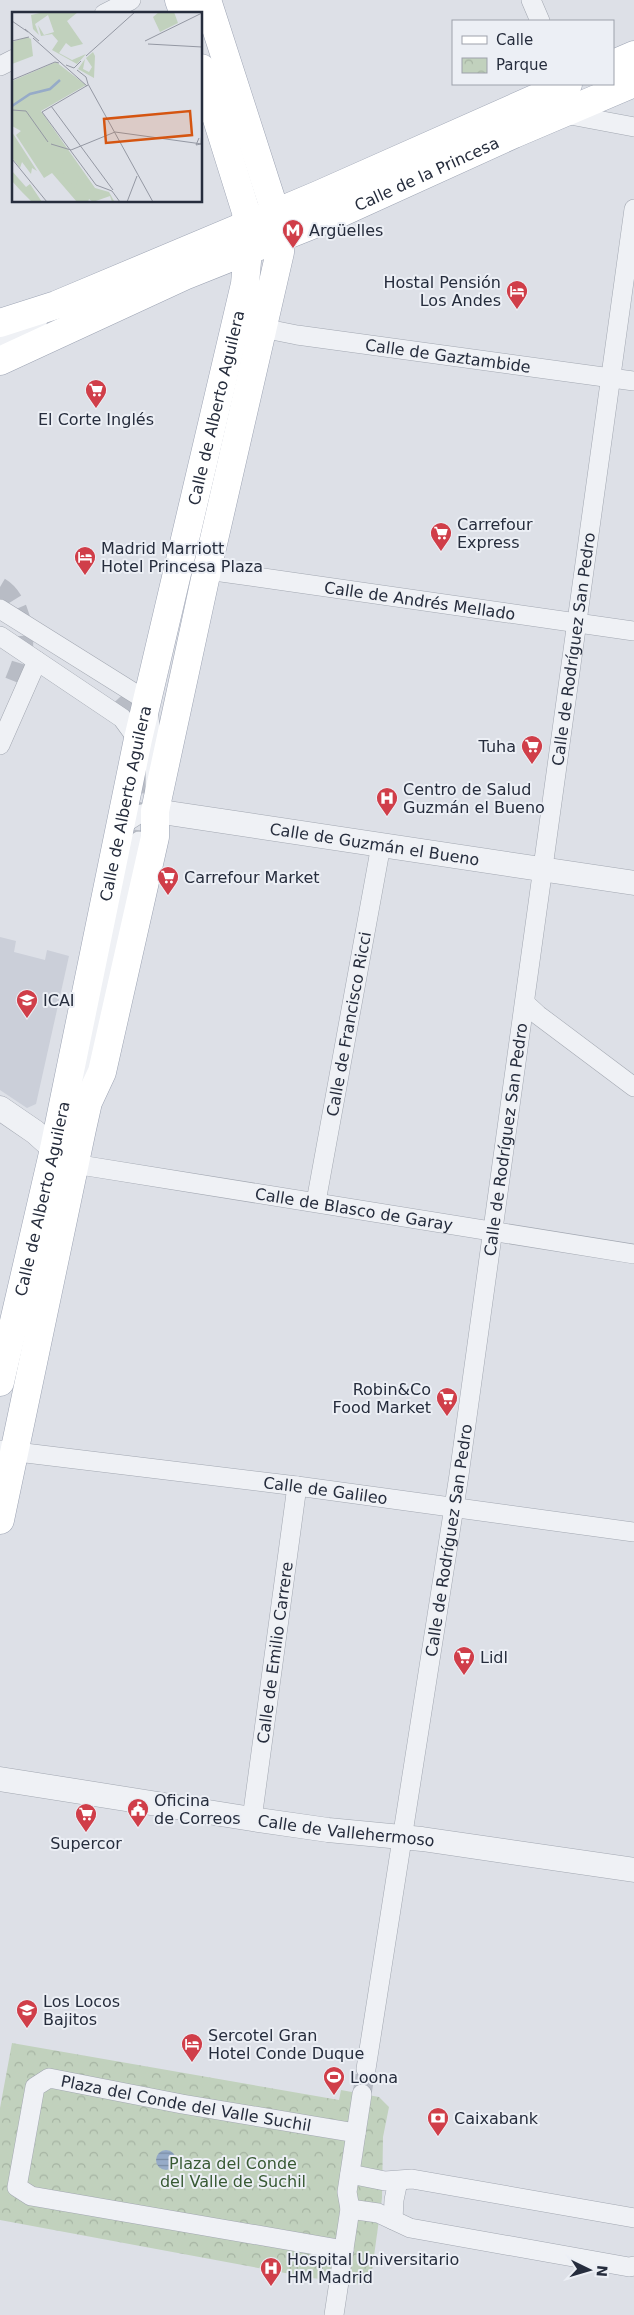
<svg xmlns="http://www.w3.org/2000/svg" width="634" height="2315" viewBox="0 0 634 2315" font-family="'DejaVu Sans',sans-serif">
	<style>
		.built { fill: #cbcfd9 }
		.park { fill: url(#park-crowns) }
		.water { fill: url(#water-rules) }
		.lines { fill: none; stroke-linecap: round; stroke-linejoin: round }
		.minor-tunnel { stroke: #b8bcc5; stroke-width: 19; stroke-dasharray: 19 9; stroke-linecap: butt }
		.minor-casing { stroke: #a2a7b1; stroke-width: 20 }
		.tertiary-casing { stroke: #a2a7b1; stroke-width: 25 }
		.primary-casing { stroke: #9ca3b3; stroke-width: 29 }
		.minor { stroke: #eff1f5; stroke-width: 19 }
		.tertiary { stroke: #eff1f5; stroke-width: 24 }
		.primary { stroke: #fff; stroke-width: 28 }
		.labels { text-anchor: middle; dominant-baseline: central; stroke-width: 4; stroke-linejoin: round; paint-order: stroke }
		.street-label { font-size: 16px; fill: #262d3d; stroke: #eceff5 }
		.poi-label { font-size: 16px; fill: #262d3d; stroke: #eceff5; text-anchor: start }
		.park-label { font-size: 16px; fill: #375933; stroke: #eceff5 }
		.inset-river { fill: none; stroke: #96abc8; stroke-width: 2.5 }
		.inset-road { fill: none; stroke: #9498a3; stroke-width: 1 }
		.view { fill: #d55511; fill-opacity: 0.15; stroke: #d55511; stroke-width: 2.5 }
		.inset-edge { fill: none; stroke: #262d3d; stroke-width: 2.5 }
	</style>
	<defs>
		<pattern id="park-crowns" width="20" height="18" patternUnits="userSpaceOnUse" patternTransform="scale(1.25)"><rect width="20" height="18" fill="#c1d1bd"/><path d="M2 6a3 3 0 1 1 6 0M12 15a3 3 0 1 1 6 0" fill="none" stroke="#a6b4a3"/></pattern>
		<pattern id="water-rules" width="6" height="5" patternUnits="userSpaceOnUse" patternTransform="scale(1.25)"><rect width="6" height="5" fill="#96abc8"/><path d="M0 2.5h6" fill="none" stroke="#7a8ca4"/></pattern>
	</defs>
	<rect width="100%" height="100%" fill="#dde0e7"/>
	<path class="built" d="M0,937l16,4 -2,11 31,8 2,-10 22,6 -33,148 -9,4 -27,-18z"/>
	<path class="park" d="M12,2043l327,57 2,-10 38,7 10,10 -6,30 -1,61 -12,87 -58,-7 -312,-58v-112z"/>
	<circle class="water" cx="166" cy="2160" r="10"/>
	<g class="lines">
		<g class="minor-tunnel">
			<path d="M0,587c20,12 26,45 23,67 -1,11 -7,22 -11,33"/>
			<path d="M119,698c43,47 24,87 20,143"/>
			<path d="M362,2094l4,-25"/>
		</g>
		<g class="minor-casing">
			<g id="minor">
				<path d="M531,0l9,21"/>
				<path d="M104,14l27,-14"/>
				<path d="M0,66l14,-7"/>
				<path d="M565,114l69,13"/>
				<path id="s1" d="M262,328l35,7 337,46"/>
				<path d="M0,339l30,-13 8,-6"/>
				<path id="s2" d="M207,570l427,61"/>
				<path d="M0,609l147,92 8,66v44l-18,4 -17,11"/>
				<path d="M0,636l122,82 19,26"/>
				<path d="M0,745l37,-84"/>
				<path d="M525,1003l13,12 96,72"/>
				<path d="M87,1081l12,-67 40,-173"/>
				<path id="s3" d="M65,1157l9,7 560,90"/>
				<path id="s4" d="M316,1202l65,-357"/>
				<path id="s5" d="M0,1450l297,36 337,46"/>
				<path id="s6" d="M252,1819l45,-333"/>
				<path id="s7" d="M366,2069l93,-594 175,-1266"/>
				<path d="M350,2174l35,7 27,-2 222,39"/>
				<path d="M350,2209l28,4 32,15 219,39 5,-1"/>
				<path d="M393,2220l1,-20 4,-19"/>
				<path id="s8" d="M344,2250l-313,-54 -14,-9 18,-100 14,-9 133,26 174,29"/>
				<path d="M334,2315l16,-106 -3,-17 15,-98"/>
			</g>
		</g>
		<g class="tertiary-casing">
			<g id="tertiary">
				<path id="s9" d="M155,811l479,72"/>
				<path d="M0,1108l35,24 19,17"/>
				<path id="s10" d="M0,1779l252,40 76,11 94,9 212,31"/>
			</g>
		</g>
		<g class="primary-casing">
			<g id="primary">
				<path d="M179,0l5,14"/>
				<path d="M613,64l21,-9"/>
				<path d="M0,323l56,-18 262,-110 250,-111"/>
				<path id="s11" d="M0,361l184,-85 143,-57 187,-85 120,-51"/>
				<path id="s12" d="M0,1382l54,-233 84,-410 107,-455 3,-34 -2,-38 -45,-144"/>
				<path d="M0,1520l82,-391 6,-27 14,-30 53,-235v-26l52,-241 73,-318 1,-14 -9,-36 -65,-202"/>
			</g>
		</g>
		<use href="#minor" class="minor"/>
		<use href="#tertiary" class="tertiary"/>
		<use href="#primary" class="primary"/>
	</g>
	<defs>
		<g id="metro-pin" transform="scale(1.125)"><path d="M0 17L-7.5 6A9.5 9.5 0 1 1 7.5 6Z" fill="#d03e49" stroke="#eceff5"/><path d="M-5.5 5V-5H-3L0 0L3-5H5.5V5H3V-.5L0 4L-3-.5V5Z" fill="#fff"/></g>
		<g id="hotel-pin" transform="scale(1.125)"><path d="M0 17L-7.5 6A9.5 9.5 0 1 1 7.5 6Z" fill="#d03e49" stroke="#eceff5"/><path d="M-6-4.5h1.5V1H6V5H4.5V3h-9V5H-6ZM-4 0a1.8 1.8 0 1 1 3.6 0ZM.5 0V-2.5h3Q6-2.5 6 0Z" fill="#fff"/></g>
		<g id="supermarket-pin" transform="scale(1.125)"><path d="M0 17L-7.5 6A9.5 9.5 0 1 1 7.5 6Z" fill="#d03e49" stroke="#eceff5"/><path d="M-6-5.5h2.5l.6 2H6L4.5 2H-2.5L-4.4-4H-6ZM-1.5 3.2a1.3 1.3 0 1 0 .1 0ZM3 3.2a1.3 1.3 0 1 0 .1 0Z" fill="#fff"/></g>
		<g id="hospital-pin" transform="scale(1.125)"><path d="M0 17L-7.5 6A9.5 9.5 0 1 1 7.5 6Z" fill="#d03e49" stroke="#eceff5"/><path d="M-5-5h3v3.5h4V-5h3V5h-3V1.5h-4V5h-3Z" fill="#fff"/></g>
		<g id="university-pin" transform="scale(1.125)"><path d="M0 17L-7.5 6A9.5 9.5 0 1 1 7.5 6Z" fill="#d03e49" stroke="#eceff5"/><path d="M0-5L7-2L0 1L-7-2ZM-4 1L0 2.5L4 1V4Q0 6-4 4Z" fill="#fff"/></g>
		<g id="civic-pin" transform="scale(1.125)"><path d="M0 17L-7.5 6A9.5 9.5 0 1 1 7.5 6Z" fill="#d03e49" stroke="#eceff5"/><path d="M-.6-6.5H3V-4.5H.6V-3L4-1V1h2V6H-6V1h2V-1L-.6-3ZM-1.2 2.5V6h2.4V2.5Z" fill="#fff"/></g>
		<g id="school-pin" transform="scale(1.125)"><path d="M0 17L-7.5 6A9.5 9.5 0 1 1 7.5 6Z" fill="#d03e49" stroke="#eceff5"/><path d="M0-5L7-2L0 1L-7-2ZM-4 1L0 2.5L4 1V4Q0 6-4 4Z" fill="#fff"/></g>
		<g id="stadium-pin" transform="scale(1.125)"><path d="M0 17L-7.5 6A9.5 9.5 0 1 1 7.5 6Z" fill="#d03e49" stroke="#eceff5"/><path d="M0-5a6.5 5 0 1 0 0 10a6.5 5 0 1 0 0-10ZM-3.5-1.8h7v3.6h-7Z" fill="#fff"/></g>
		<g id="bank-pin" transform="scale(1.125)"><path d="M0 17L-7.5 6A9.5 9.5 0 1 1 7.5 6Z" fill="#d03e49" stroke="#eceff5"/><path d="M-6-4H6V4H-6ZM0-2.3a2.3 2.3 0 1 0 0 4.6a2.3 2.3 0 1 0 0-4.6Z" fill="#fff"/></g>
	</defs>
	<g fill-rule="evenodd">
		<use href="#metro-pin" x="293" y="230"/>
		<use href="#hotel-pin" x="517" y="291"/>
		<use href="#supermarket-pin" x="96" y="390"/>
		<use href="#supermarket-pin" x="441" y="533"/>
		<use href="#hotel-pin" x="85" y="557"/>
		<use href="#supermarket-pin" x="532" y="746"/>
		<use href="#hospital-pin" x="387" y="798"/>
		<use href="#supermarket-pin" x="168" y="877"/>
		<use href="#university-pin" x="27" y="1000"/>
		<use href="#supermarket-pin" x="447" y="1398"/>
		<use href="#supermarket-pin" x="464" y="1657"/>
		<use href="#civic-pin" x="138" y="1809"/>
		<use href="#supermarket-pin" x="86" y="1814"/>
		<use href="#school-pin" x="27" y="2010"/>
		<use href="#hotel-pin" x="192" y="2044"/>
		<use href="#stadium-pin" x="334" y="2077"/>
		<use href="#bank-pin" x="438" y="2118"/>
		<use href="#hospital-pin" x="271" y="2268"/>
	</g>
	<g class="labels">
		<g class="street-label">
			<text stroke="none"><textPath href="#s11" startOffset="466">Calle de la Princesa</textPath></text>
			<text stroke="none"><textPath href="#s1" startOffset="188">Calle de Gaztambide</textPath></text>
			<text stroke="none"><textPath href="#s12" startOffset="998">Calle de Alberto Aguilera</textPath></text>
			<text stroke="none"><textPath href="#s2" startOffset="215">Calle de Andrés Mellado</textPath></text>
			<text stroke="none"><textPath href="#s7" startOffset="1435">Calle de Rodríguez San Pedro</textPath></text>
			<text stroke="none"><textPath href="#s12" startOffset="592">Calle de Alberto Aguilera</textPath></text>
			<text stroke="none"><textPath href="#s9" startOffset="222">Calle de Guzmán el Bueno</textPath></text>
			<text stroke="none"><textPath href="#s4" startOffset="181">Calle de Francisco Ricci</textPath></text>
			<text stroke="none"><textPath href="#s7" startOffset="940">Calle de Rodríguez San Pedro</textPath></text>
			<text stroke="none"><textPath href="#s12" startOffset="188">Calle de Alberto Aguilera</textPath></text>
			<text stroke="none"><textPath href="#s3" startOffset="295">Calle de Blasco de Garay</textPath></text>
			<text stroke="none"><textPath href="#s5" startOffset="328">Calle de Galileo</textPath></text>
			<text stroke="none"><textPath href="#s7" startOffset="535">Calle de Rodríguez San Pedro</textPath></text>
			<text stroke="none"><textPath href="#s6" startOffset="168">Calle de Emilio Carrere</textPath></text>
			<text stroke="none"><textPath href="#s10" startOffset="350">Calle de Vallehermoso</textPath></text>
			<text stroke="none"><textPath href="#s8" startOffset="592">Plaza del Conde del Valle Suchil</textPath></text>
		</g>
		<g class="poi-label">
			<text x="309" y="230">Argüelles</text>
			<text x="501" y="282" text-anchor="end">Hostal Pensión<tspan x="501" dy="18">Los Andes</tspan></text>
			<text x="96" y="419" text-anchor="middle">El Corte Inglés</text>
			<text x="457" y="524">Carrefour<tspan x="457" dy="18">Express</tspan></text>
			<text x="101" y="548">Madrid Marriott<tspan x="101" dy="18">Hotel Princesa Plaza</tspan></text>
			<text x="516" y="746" text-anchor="end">Tuha</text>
			<text x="403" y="789">Centro de Salud<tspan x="403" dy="18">Guzmán el Bueno</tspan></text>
			<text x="184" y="877">Carrefour Market</text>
			<text x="43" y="1000">ICAI</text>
			<text x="431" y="1389" text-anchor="end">Robin&amp;Co<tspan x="431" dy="18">Food Market</tspan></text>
			<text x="480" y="1657">Lidl</text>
			<text x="154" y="1800">Oficina<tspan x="154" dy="18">de Correos</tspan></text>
			<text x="86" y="1843" text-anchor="middle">Supercor</text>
			<text x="43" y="2001">Los Locos<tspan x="43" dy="18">Bajitos</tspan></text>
			<text x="208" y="2035">Sercotel Gran<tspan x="208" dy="18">Hotel Conde Duque</tspan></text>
			<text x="350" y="2077">Loona</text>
			<text x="454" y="2118">Caixabank</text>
			<text x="287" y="2259">Hospital Universitario<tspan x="287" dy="18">HM Madrid</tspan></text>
		</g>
		<g class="park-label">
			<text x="233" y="2163">Plaza del Conde<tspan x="233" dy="18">del Valle de Suchil</tspan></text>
		</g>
	</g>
	<g transform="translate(12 12)">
		<rect width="190" height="190" fill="#dde0e7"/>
		<path d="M32,0h34l-11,9 16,23 -12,3 -5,-4 -7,10 13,7 14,-6 -9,10 -25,-14 6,-9 -6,-7 -11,2 -3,-11 6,10 10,-3 -6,-17 -13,9 4,11 -6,-6 -2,-14z" fill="#c1d1bd"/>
		<path d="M44,50l30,23 -45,26 54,77 14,4 5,9 6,1h-8l-2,-6 -17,6 -4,-3 -1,3h-11l-25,-29 -8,5 -28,-43 5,-4 -9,-5v-45zM0,120l25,39 -5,-3 -1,6 -9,-12 -2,6 -8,-10zM0,159l14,16 4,-3 12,18h-10l-11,-11 -9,-10z" fill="#c1d1bd"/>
		<path d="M81,40l2,4 -1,22 -16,-9 7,-10 -2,10 6,3 3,-5 -6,-9zM52,149l15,16 -4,11 -15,-19z" fill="#c1d1bd"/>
		<path d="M147,0h15l4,11 -18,9 -7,-15zM15,25l4,2 2,17 -21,8v-22z" fill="#c1d1bd"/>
		<path class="inset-river" d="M0,94l18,-12 20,-5 10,-9"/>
		<path class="inset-road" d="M0,9l16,11M13,17l14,12M21,26l54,48M0,29l17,-4M133,29l57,-28M136,32l54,3M74,44l49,-44M54,53l8,3 7,-7M65,58l9,7 2,7M0,68l43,-18 4,1M76,72l65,118M76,73l-46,27 54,73 16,6 8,11M39,94l62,84M0,98l14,1 22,31M187,126l-3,7 5,-1 1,-16M39,132l20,6 44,-18 87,12M0,147l35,43M115,190l10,-26"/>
		<path class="view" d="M178,99l2,24 -86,8 -2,-24z"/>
		<rect width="190" height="190" class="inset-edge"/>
	</g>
	<rect x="452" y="20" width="162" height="65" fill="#eceff5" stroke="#9da1ab"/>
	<rect x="462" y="36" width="25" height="8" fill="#ffffff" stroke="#9da1ab"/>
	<text x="496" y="45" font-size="15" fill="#262d3d">Calle</text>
	<rect x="462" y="58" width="25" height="15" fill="url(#park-crowns)" stroke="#9da1ab"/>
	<text x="496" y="70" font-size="15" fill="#262d3d">Parque</text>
	<g transform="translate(589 2270) rotate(95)" stroke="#eceff5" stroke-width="4" paint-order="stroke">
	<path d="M0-4L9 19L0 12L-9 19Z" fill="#262d3d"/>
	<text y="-8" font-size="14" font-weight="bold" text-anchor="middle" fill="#262d3d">N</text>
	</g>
</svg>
